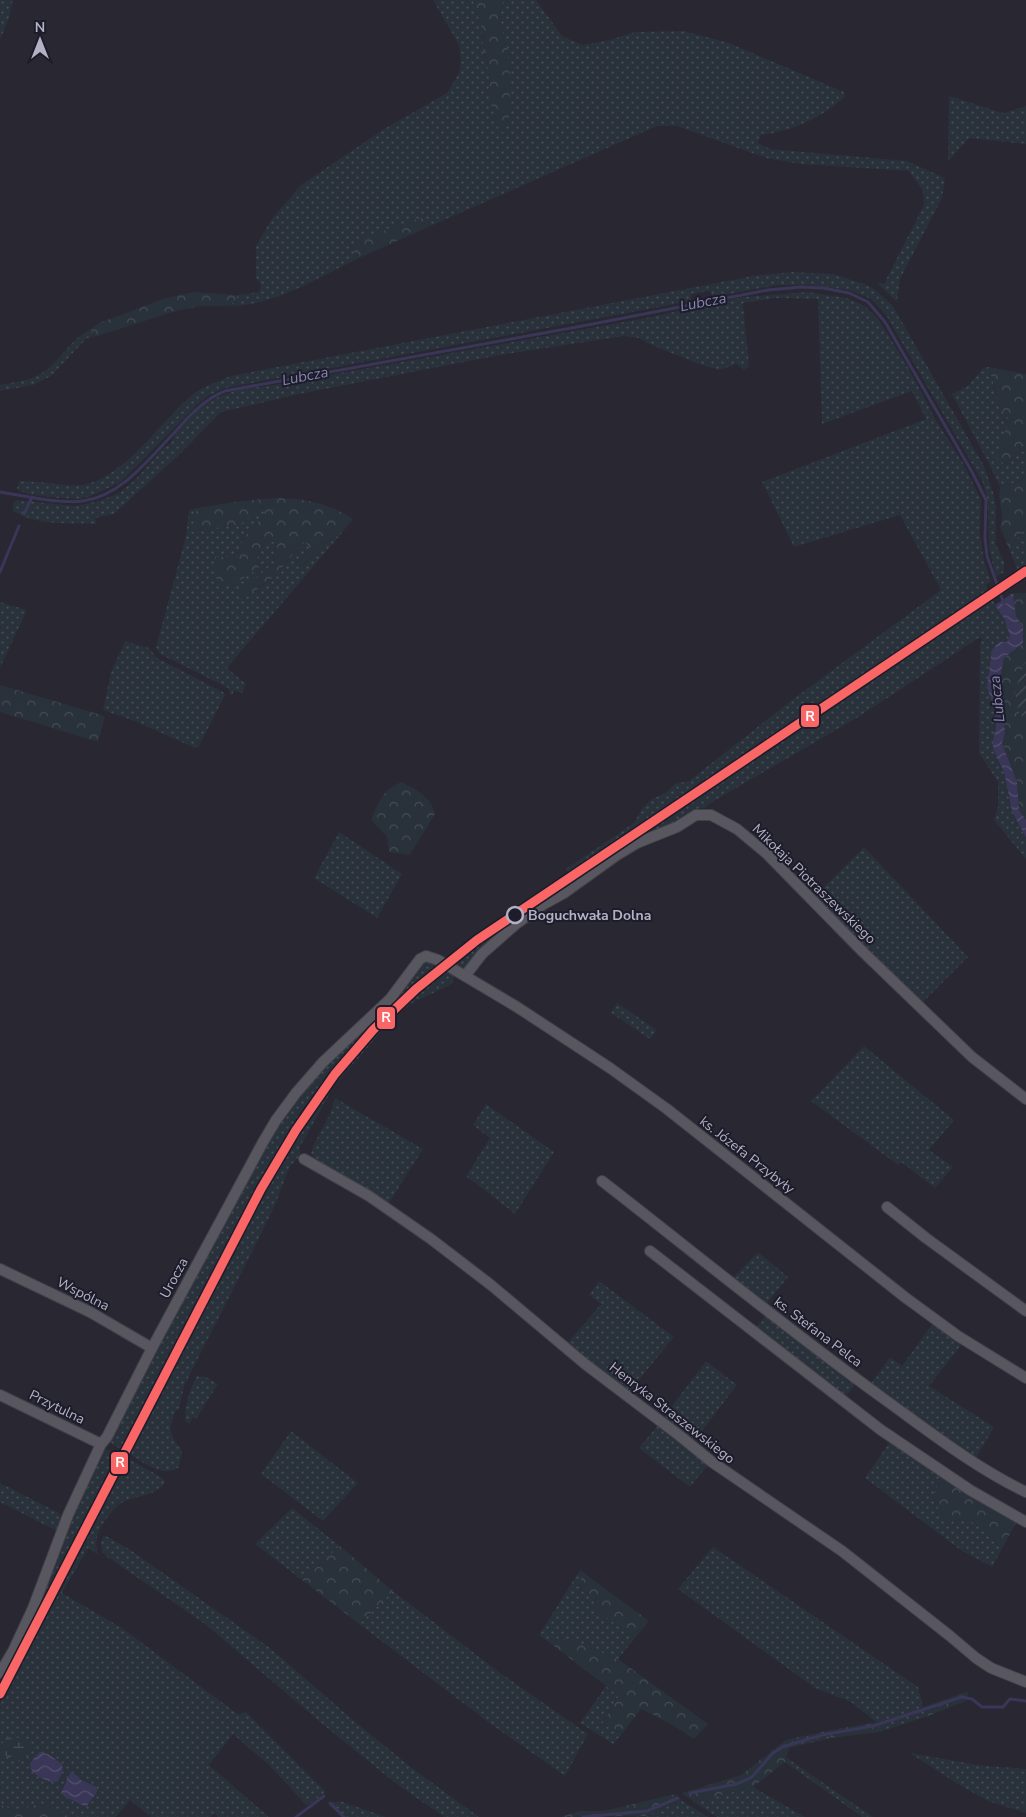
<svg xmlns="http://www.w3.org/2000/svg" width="1026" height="1817" viewBox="0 0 1026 1817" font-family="'Nunito Sans',sans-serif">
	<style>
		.grass { fill: url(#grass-dots) }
		.forest { fill: url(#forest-crowns) }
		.wetland { fill: url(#wetland-marsh) }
		.garden { fill: url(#garden-furrows) }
		.water { fill: url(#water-waves) }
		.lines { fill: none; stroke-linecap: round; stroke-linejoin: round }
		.stream { stroke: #393657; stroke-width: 3 }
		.street-casing { stroke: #424149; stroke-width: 12 }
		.street { stroke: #585760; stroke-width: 10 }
		.rail-1-casing { stroke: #1d1c2b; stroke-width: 12 }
		.rail-1 { stroke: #fa6666; stroke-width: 9 }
		.stop-dot { fill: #1d1c2b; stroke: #b3b1c3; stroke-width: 2.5 }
		.labels { text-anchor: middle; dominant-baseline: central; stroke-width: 4; stroke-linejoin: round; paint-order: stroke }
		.street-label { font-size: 14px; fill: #b3b1c3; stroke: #1d1c2b }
		.stop-label { font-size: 14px; font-weight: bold; fill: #b3b1c3; stroke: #1d1c2b; text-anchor: start }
		.water-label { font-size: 15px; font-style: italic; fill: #8683ad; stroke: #1d1c2b }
		.line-badge { stroke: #1d1c2b; stroke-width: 2 }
		.badge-label { font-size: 14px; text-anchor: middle; font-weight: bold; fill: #fff }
	</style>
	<defs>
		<pattern id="grass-dots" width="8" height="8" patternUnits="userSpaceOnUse" patternTransform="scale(1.25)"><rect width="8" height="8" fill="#29313b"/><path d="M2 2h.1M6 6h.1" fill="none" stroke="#464c56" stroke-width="1.8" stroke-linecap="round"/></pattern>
		<pattern id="forest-crowns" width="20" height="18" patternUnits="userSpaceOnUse" patternTransform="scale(1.25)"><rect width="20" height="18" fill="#29313b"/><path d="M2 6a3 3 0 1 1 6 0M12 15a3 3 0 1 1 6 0" fill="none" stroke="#464c56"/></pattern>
		<pattern id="wetland-marsh" width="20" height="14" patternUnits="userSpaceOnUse" patternTransform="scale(1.25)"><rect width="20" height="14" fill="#29313b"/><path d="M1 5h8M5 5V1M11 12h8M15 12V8" fill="none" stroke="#464c56"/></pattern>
		<pattern id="garden-furrows" width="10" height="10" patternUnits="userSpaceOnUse" patternTransform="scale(1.25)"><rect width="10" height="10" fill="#29313b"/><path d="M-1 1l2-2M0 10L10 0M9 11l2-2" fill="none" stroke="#464c56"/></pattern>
		<pattern id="water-waves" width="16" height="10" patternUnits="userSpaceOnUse" patternTransform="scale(1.25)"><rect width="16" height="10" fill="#393657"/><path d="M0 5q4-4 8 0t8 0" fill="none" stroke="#53516e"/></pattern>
	</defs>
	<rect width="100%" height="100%" fill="#282732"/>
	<g class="grass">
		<path d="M0,0h13l-4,18 -9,22z"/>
		<path d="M433,0h40l9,28 1,20 6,25 1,12 -2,10 20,-43 -9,-33 4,-19h33l26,36 20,9 28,-5 25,-8 49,-1 45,12 115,49 1,4c-22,22 -53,35 -84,39l-3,8 12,6 137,12 38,17 -3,20 -42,81 -3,23 -21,-20 8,2 40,-79 -1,-14 -14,-20 -108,-7 -35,-6 -89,-32h-20l-224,99 -12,-7 -70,27 6,14c-40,19 -84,48 -129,47l10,-7 -3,-4 24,-3 2,-7 -5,-7v-32l15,-26 30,-35 83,-56 63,-36 12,-20 2,-11 -2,-17z"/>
		<path d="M949,96l54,17 23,-7v38l-57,-6 -21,24z"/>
		<path d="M792,272l41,2 34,11 7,4 19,17 91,160 9,26 3,14v39l8,16v11l-8,5 -7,-29 -1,-46 -5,-19 -97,-168 -15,-16 -22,-9 -41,-5h-30l-65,12 -3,-6 -19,3v7l-466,87 -17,8 -11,9 -76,77 -30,14 -11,3 -21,-1 -32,-4 -10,-5 2,-8c20,0 42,5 62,4 42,-4 82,-68 115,-93 11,-7 23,-11 35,-16l522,-100z"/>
		<path d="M808,292l39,6 18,8 14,14 30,49 28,53 26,41 18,37 -1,34 4,27 7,20 -5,4 2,7 -419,282 -3,-5 68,-46 9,-16 9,-8 13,-6 10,-9 14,-3 99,-78 153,-113 -41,-75 -106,32 -32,-65 164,-63 -14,-28 -90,33 -4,-125 -43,-1 -32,5 6,62 -5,5 -7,-6 -18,6 -23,-7 -49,-20 -8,-5 -15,-2 -124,19 -201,39 -78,18 -41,42 -66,60 -19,4 2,6c-27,-1 -59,2 -84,-13v-7l3,-4 60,6 23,-5 20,-8 18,-15 25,-29 9,-6 4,-9 26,-27 17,-10 19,-7 36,-5 373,-67 97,-21z"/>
		<path d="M91,329l3,8 -7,1 -36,38 -18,9 -33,6v-6c13,-3 30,-4 42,-12 19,-12 27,-33 49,-44z"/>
		<path d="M989,367l11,41 11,13 -10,19 3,24 22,-15v30l-26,8 -13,-27 -35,-66 16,-8 15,-18z"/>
		<path d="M261,507l4,7 -21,23 -6,20h-22l43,12 -2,-14 8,-14 10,1 -1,21 -33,29 4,6 30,-22 29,-35 6,7 -14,15 4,5 35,-33h5l-113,133 19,16 -4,9 -8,-2 -3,5 -3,-8 -68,-34 -4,-7 30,-111 3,-26 8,-2 -5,24z"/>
		<path d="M1026,527v39l-8,5 -9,-22z"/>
		<path d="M992,599l13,21 5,17 -23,49 8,27 1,14 -3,12v10l11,23 8,39 14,27v21l-32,-39 4,-13v-25l-19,-29 1,-107 2,-7 -2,-2 -120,79 -148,86 -7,6h-5l-24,17 -91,52 -122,94 -12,-8 86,-60z"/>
		<path d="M0,602l27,8 -27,58z"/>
		<path d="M125,641l24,7 8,10 66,34 2,3 -26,51 -4,2 -58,-26 -34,-12 8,-38z"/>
		<path d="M339,832l63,42 -25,44 -63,-40z"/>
		<path d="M864,847l104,110 -47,47 -109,-109 9,-5z"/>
		<path d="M428,960l11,4c-52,45 -99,93 -138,149 -31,45 -54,94 -79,142 -34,65 -67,130 -100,195l-10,-6 -3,-4 153,-292 42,-60 118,-126z"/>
		<path d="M446,968l8,8 -1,5 -3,4 -38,18 -16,13 -15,16 -47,54 -34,61v9l-10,10 -15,39 -20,41 -71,140 -5,24h-3c-7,18 -8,20 2,36l3,1 1,6 -3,14c-16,12 -36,-5 -50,-13l131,-257 33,-56 30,-46 30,-37 42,-45z"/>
		<path d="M617,1003l40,27 -7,9 -39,-26z"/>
		<path d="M864,1046l90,74 -25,30 24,17 -18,21 -34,-26 -3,3 -87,-64z"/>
		<path d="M335,1098l88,51 -36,57 -69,-44 -7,-8 2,-8 16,-30z"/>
		<path d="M486,1104l68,48 -39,62 -49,-38 24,-38 -17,-13z"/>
		<path d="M758,1252l30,25 -23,29 -33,-27z"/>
		<path d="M599,1281l75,56 -45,55 -63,-47 35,-41 -12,-9z"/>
		<path d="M766,1315l90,68 -12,16 -89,-70z"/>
		<path d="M933,1323l29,21 -33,42 65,41 -19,33 -106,-74 21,-29 12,9z"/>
		<path d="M706,1361l31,24 -44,58 -30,-25z"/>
		<path d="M197,1376l9,1 12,7 -22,35 -3,-2 -4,7 -4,-3c0,-17 4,-30 12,-45z"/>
		<path d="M659,1424l49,41 -18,22 -51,-39z"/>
		<path d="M291,1431l67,52 -35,38 -62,-47z"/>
		<path d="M891,1440l52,37 -11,20 15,26 13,-4 15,4 27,26 -10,18 -30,-16 -97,-73z"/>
		<path d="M105,1449l14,5 -119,233v-8l12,-21 90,-207z"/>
		<path d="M127,1458l36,20 2,4c-8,15 -32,13 -45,22 -7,5 -13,14 -18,21 -6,11 -7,18 -4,30l-10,-7 -26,45 60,35 117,87 7,-3 80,80 -19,14 -36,-39 -38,-33 -24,31 60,52h-51l-4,-4 -3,4h-60l-21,-17 -14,17h-47l-8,-6 -23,-7 -24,7 -14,-7v-101z"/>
		<path d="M0,1483l59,30 2,6 -4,12 -57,-29z"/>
		<path d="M292,1508l48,38 -38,34 -47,-36z"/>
		<path d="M104,1535l25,14 141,99 83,72 59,48 67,49h-35l-50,-35 -74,-60 -115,-98 -99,-68c-7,-8 -6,-12 -2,-21z"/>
		<path d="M713,1547l205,140 5,20 5,9 -48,16 -4,-10 -25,-20 -36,-14 -137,-99z"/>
		<path d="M580,1570l2,21 14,4 -1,14 40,29 -17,21 -56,-22 -12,6 -11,-8z"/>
		<path d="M393,1591l106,81 89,62 -23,42 -77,-54 -129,-98z"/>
		<path d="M606,1686l13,10 -17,28 20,10 -9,10 -33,-21z"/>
		<path d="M826,1731l5,7 -42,10 -3,-8z"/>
		<path d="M910,1753l68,12 48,4v44l-38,-12 -32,-18z"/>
		<path d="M787,1758l86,59h-11l-77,-55z"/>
		<path d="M753,1787l52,30h-88l-23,-15z"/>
		<path d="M681,1800l27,17h-84l22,-1z"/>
		<path d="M340,1801l46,16h-45l-13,-13z"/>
	</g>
	<g class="forest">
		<path d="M473,0h30l-4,19 9,33 2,28 -1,41 -6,12 -4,-3 -11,-35 2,-10 -1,-12 -6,-25 -1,-20z"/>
		<path d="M421,218l12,7 -76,34 -6,-14 15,-8z"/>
		<path d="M195,292l40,3 3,4 -10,7h-29l-26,6 -79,25 -3,-8 8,-6 67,-25z"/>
		<path d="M989,367l37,7v75l-22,15 -8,-7 5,-17 9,-19 -10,-13z"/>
		<path d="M1026,479v48l-17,22 -9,-22 2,-11 -3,-19 1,-10z"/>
		<path d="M272,498c29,-1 57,5 81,21l-13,16h-5l-35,33 -4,-5 14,-15 -6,-7 -29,35 -30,22 -5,-6 34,-29 1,-21 -10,-1 -8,14 2,14 -30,17 -12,-3 -2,-26h23l6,-20 21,-23 -4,-7 -20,17 -50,8 6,-24 37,-6z"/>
		<path d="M1013,593h13v69l-3,3 -4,49 7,2v104l-7,-10 -2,-28 -15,-39c8,-18 -3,-29 -3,-46 0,-13 2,-26 5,-39l19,-15v-16l-7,-11z"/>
		<path d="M0,685l105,31 -7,26 -98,-30z"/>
		<path d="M402,782c14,8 29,14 33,32l-25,41 -21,-3 -2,-15 -16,-17c8,-18 10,-30 31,-38z"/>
		<path d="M943,1477l74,44 -15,28 -27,-26 -15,-4 -13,4 -15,-26z"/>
		<path d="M340,1546l53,45 -34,33 -57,-44z"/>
		<path d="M580,1570l69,51 -14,17 -40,-29 1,-13 -14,-5z"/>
		<path d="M562,1637l56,22 90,65 -14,15 -23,-15 -30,-15 -19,25 -20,-10 17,-28 -69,-53z"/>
		<path d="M969,1691l-3,10 -38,15 -5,-9z"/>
		<path d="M876,1722l4,10 -49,6 -5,-7z"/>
		<path d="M786,1740l3,8 -4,14 -32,25 -59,15 -12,-9 59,-18z"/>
		<path d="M675,1794l6,6 -35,16 -85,1 19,-6h24z"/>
		<path d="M0,1804l14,7 24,-7 23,7 8,6h-69z"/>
	</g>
	<path class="wetland" d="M12,1736l9,3 10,10c-5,18 -15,12 -29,5l-2,-6c3,-6 5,-11 12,-12z"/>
	<path class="garden" d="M1026,662v54l-7,-2 -4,-22 8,-27z"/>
	<g class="water">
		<path d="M1013,593l3,23 7,11v16l-19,15c-3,13 -5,26 -5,39 0,18 11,28 3,46l15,39 2,28 7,10v18l-14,-27 -8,-39 -11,-23v-10l3,-12 -1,-14 -8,-27 5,-36 7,-8h8l3,-5 -5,-17 -10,-15z"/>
		<path d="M40,1752l8,2 14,10 1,7 -5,10c-8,4 -28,-7 -28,-16 1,-5 6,-9 10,-13z"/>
		<path d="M70,1773h4l7,7 16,7v5l-11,15 -22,-11 -3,-3z"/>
	</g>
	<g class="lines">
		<g class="stream">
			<path d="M0,492c23,4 61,12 83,9 38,-5 65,-41 90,-67 16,-18 30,-34 52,-43l352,-64 191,-37 33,-3 22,1 26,5 19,9 17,20 87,150 14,28 -1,38 2,18 17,48"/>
			<path d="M24,514l8,-17"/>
			<path d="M0,572l19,-46"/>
			<path d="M690,1793l47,-9 15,-7 20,-23 10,-7 40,-12 51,-9 89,-29 10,2 10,8h21l7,-8 16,2"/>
			<path d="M330,1803l14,14"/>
			<path d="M296,1817l28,-21"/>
			<path d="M583,1817l64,-6 31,-13"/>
		</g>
		<g class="street-casing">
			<g id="street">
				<path d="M465,976l17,-22 34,-30 28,-20 20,-11 53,-38 20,-12 40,-16 19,-12h15l26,14 30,25 96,98 109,105 54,42"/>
				<path d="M304,1159l65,37 62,43 60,46 94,79 95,72 32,26 130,89 108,85 26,22 15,10 35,14"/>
				<path d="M602,1181c94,73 185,148 282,218 46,33 90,68 142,93"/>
				<path d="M887,1207l39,31 100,73"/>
				<path d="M650,1251l231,179 89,60 56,32"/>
				<path d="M0,1269l90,43 62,36"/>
				<path d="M0,1395l101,49"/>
				<path d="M0,1673l13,-22 20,-43 35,-93 33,-71 6,-7 45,-89 111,-206 13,-22 20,-27 27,-31 67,-63 30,-40 6,-3 12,4 79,47 93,61 57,41 239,189 52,38 68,42"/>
			</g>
		</g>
		<use href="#street" class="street"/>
		<g class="rail-1-casing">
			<path id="rail-1" d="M0,1694l261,-505 35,-59 39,-56 38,-44 43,-41 61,-49 549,-369"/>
		</g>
		<use href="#rail-1" class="rail-1"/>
	</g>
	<circle class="stop-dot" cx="515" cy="915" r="8"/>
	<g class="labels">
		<g class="street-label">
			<text transform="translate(814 884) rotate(44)">Mikołaja Piotraszewskiego</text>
			<text transform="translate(747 1155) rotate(38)">ks. Józefa Przybyły</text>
			<text transform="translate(174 1278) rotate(-62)">Urocza</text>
			<text transform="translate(83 1294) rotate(27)">Wspólna</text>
			<text transform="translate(818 1332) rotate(37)">ks. Stefana Pelca</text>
			<text transform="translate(57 1407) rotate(26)">Przytulna</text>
			<text transform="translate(672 1413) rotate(38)">Henryka Straszewskiego</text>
		</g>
		<g class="stop-label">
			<text x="528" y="915">Boguchwała Dolna</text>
		</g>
		<g class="water-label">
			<text transform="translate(703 302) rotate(-11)">Lubcza</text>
			<text transform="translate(305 376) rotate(-11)">Lubcza</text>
			<text transform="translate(997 699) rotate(-96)">Lubcza</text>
		</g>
	</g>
	<g class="line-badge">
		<rect x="800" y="704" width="20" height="24" rx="5" fill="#fa6666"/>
		<rect x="376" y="1006" width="20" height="24" rx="5" fill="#fa6666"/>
		<rect x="110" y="1451" width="19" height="24" rx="5" fill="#fa6666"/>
	</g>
	<g class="badge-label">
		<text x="810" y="721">R</text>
		<text x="386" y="1022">R</text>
		<text x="120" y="1467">R</text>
	</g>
	<g transform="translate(40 40)" stroke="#1d1c2b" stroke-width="4" paint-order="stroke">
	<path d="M0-4L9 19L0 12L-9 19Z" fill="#b3b1c3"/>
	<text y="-8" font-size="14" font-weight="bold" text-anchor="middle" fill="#b3b1c3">N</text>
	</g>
</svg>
